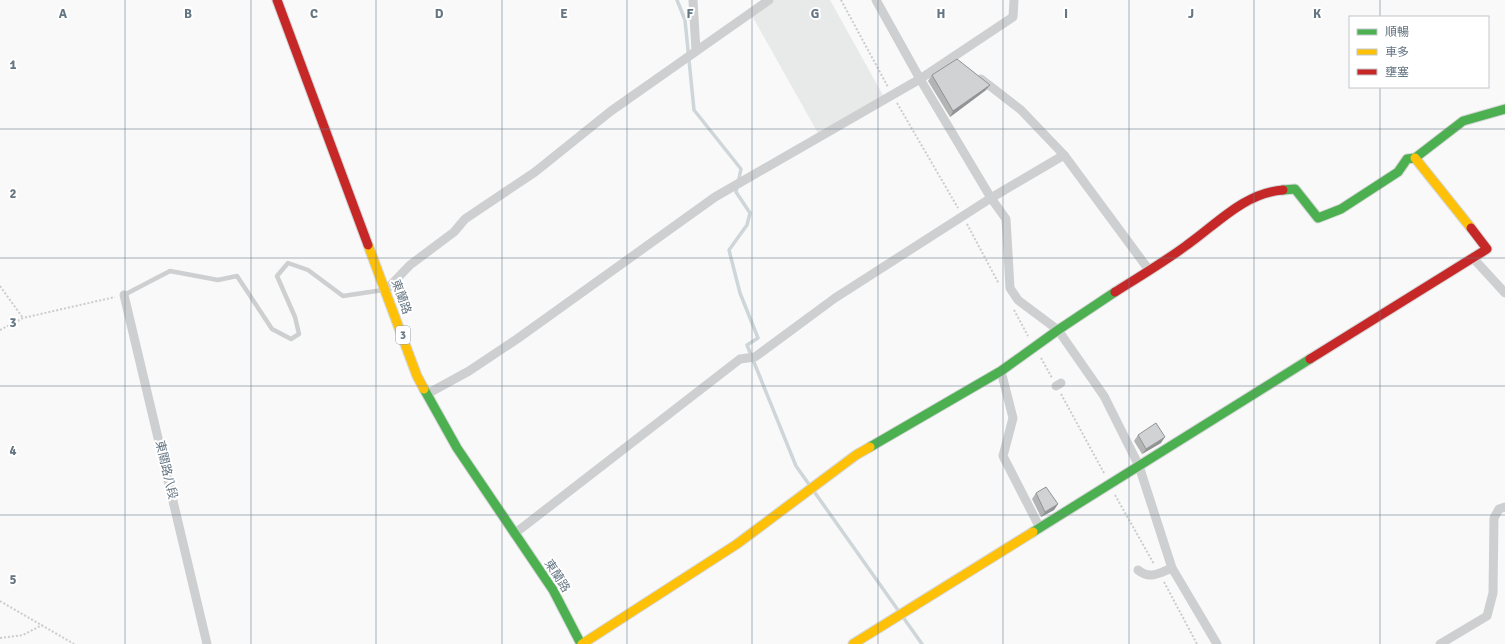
<svg xmlns="http://www.w3.org/2000/svg" width="1505" height="644" viewBox="0 0 1505 644" font-family="Signika,'Noto Sans TC',sans-serif">
	<style>
		.built { fill: #e8e9e9 }
		.lines { fill: none; stroke-linecap: round; stroke-linejoin: round }
		.stream { stroke: #ced6d9; stroke-width: 3.5 }
		.fast-casing { stroke: #d5d6d7; stroke-width: 11 }
		.slow-casing { stroke: #d5d6d7; stroke-width: 11 }
		.jam-casing { stroke: #d5d6d7; stroke-width: 11 }
		.path { stroke: #cbcccd; stroke-width: 2; stroke-dasharray: 2 2; stroke-linecap: butt }
		.lane { stroke: #cecfd0; stroke-width: 4.5 }
		.street { stroke: #cecfd0; stroke-width: 9 }
		.fast { stroke: #4caf50; stroke-width: 9 }
		.slow { stroke: #ffc107; stroke-width: 9 }
		.jam { stroke: #c62828; stroke-width: 9 }
		.wall { fill: #b3b5b5 }
		.shaded-wall { fill: #929394 }
		.building { fill: #d0d2d3; stroke: #929394 }
		.grid { fill: none; stroke: #657683; stroke-width: 1; stroke-opacity: 0.55 }
		.labels { text-anchor: middle; dominant-baseline: central; stroke-width: 4; stroke-linejoin: round; paint-order: stroke }
		.shield { fill: #fff; stroke: #939fa8; stroke-width: 1 }
		.shield-label { font-size: 11px; font-weight: bold; fill: #657683 }
		.street-label { font-size: 12px; fill: #657683; stroke: #fff }
		.grid-label { font-size: 13px; text-anchor: middle; font-weight: bold; fill: #657683; stroke: #fff; stroke-width: 4; stroke-linejoin: round; paint-order: stroke }
	</style>
	<rect width="100%" height="100%" fill="#f9f9f9"/>
	<path class="built" d="M772,0h58l54,97 -65,38 -68,-121z"/>
	<g class="lines">
		<path class="stream" d="M677,0l8,20 9,90 47,59 -5,23 14,21 -3,12 -18,25 11,43 18,45 -11,7 49,121 126,178"/>
		<g class="fast-casing">
			<g id="fast">
				<path d="M1283,190l12,-1 23,29 23,-9 57,-37 9,-13 8,-1 48,-37 42,-12"/>
				<path d="M424,389l33,59 96,142 28,54"/>
				<path d="M870,447l131,-76 57,-41 57,-38"/>
				<path d="M1033,532l277,-173"/>
			</g>
		</g>
		<g class="slow-casing">
			<g id="slow">
				<path d="M1415,158l56,70"/>
				<path d="M368,245l49,131 7,13"/>
				<path d="M582,644l155,-100 119,-89 14,-8"/>
				<path d="M853,644l180,-112"/>
			</g>
		</g>
		<g class="jam-casing">
			<g id="jam">
				<path d="M277,0l91,245"/>
				<path d="M1115,292c24,-15 49,-30 72,-47 30,-21 57,-52 96,-55"/>
				<path d="M1310,359l177,-110 -16,-21"/>
			</g>
		</g>
		<g class="path">
			<path d="M841,0l47,87"/>
			<path d="M897,103l61,105"/>
			<path d="M967,224l32,60"/>
			<path d="M0,286l23,32"/>
			<path d="M1014,310l14,26"/>
			<path d="M0,330l23,-12 92,-21"/>
			<path d="M1041,358l11,20"/>
			<path d="M1061,394l43,79"/>
			<path d="M1115,495l39,69"/>
			<path d="M1164,582l33,62"/>
			<path d="M0,601l74,43"/>
			<path d="M0,638l23,-3 19,-10"/>
		</g>
		<path class="lane" d="M124,295l46,-24 48,9 19,-4 35,53 19,10 8,-5 -4,-17 -18,-41 11,-13 20,7 35,26 40,-6"/>
		<g class="street">
			<path d="M693,0l3,51"/>
			<path d="M876,0l44,79 71,119 15,21 4,69 8,12 40,30 46,66 35,70 33,102 45,76"/>
			<path d="M981,79l40,31 43,45 85,115"/>
			<path d="M1473,258l32,35"/>
			<path d="M386,290l24,-25 44,-33 11,-13 70,-47 76,-61 158,-111"/>
			<path d="M124,295l83,349"/>
			<path d="M1001,371l12,47 -10,38 37,72"/>
			<path d="M1056,386l5,-3"/>
			<path d="M427,394l42,-23 48,-32 198,-142 205,-118 93,-62 1,-17"/>
			<path d="M514,534l226,-175 15,-2 80,-59 156,-100 73,-43"/>
			<path d="M1138,570c12,10 21,3 34,-2"/>
			<path d="M1440,644l47,-28 6,-23 1,-75 5,-9 6,-2"/>
		</g>
		<use href="#fast" class="fast"/>
		<use href="#slow" class="slow"/>
		<use href="#jam" class="jam"/>
	</g>
	<g class="wall">
		<path d="M932,75l54,15 -36,27 -22,-36z"/>
		<path d="M1138,435l23,8 -19,11 -8,-13z"/>
		<path d="M1036,493l22,11 -4,6 -13,7 -9,-18z"/>
	</g>
	<g class="shaded-wall">
		<path d="M990,85l-4,5 -36,27 3,-6z"/>
		<path d="M1165,437l-4,6 -19,11 4,-5z"/>
		<path d="M1058,504l-4,6 -13,7 4,-5z"/>
	</g>
	<g class="building">
		<path d="M957,59l33,26 -37,26 -21,-36z"/>
		<path d="M1156,423l9,14 -19,12 -8,-14z"/>
		<path d="M1046,487l12,17 -13,8 -9,-19z"/>
	</g>
	<path class="grid" d="M125,0v644M251,0v644M376,0v644M502,0v644M627,0v644M752,0v644M878,0v644M1003,0v644M1129,0v644M1254,0v644M1380,0v17M1380,87v557M0,129h1505M0,258h1505M0,386h1505M0,515h1505"/>
	<g class="labels">
		<rect class="shield" x="396" y="326" width="14" height="18" rx="3"/>
		<g class="shield-label">
			<text x="403" y="335">3</text>
		</g>
		<g class="street-label">
			<text transform="translate(401 297) rotate(70)">東蘭路</text>
			<text transform="translate(166 470) rotate(77)">東關路八段</text>
			<text transform="translate(557 576) rotate(57)">東蘭路</text>
		</g>
	</g>
	<g class="grid-label">
		<text x="63" y="18">A</text>
		<text x="188" y="18">B</text>
		<text x="314" y="18">C</text>
		<text x="439" y="18">D</text>
		<text x="564" y="18">E</text>
		<text x="690" y="18">F</text>
		<text x="815" y="18">G</text>
		<text x="941" y="18">H</text>
		<text x="1066" y="18">I</text>
		<text x="1191" y="18">J</text>
		<text x="1317" y="18">K</text>
		<text x="13" y="69">1</text>
		<text x="13" y="198">2</text>
		<text x="13" y="327">3</text>
		<text x="13" y="455">4</text>
		<text x="13" y="584">5</text>
	</g>
	<rect x="1349" y="16" width="140" height="72" fill="#ffffff" stroke="#c1c8cd"/>
	<rect x="1357" y="29" width="20" height="6" fill="#4caf50" stroke="#c1c8cd"/>
	<text x="1385" y="36" font-size="12" fill="#657683">順暢</text>
	<rect x="1357" y="49" width="20" height="6" fill="#ffc107" stroke="#c1c8cd"/>
	<text x="1385" y="56" font-size="12" fill="#657683">車多</text>
	<rect x="1357" y="69" width="20" height="6" fill="#c62828" stroke="#c1c8cd"/>
	<text x="1385" y="76" font-size="12" fill="#657683">壅塞</text>
</svg>
